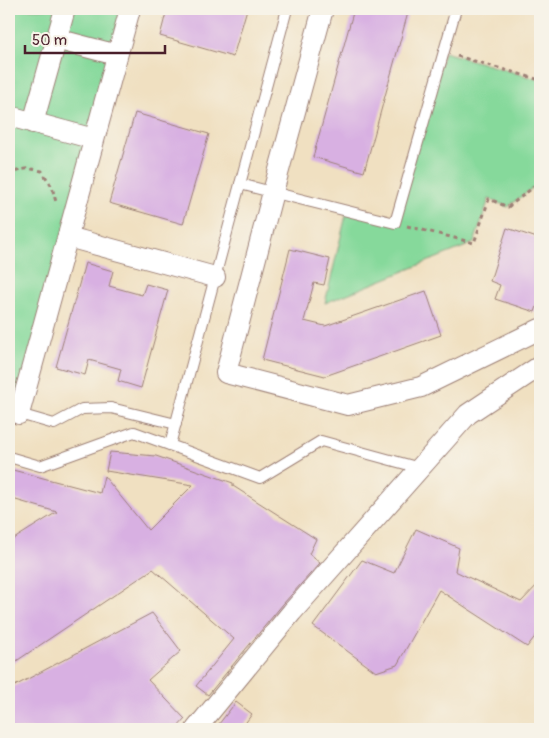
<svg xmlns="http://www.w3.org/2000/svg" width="549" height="738" viewBox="0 0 549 738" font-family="Pangolin,sans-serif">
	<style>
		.green { fill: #86d99b; stroke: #687c63 }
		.building { fill: #d8b0e2 }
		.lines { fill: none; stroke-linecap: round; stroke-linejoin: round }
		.lane-casing { stroke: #9d8076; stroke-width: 12 }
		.street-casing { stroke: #9d8076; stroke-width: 22 }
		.path { stroke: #9d8076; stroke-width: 3; stroke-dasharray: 4 4; stroke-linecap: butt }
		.lane { stroke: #fff; stroke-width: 10 }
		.street { stroke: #fff; stroke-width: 20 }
	</style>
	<rect width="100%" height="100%" fill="#f7f3e8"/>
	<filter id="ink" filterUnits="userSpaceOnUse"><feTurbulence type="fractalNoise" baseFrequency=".02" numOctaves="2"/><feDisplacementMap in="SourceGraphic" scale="10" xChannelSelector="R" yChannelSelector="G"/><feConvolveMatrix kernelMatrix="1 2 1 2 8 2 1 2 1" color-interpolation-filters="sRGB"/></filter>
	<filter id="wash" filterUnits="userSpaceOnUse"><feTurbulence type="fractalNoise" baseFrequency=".0096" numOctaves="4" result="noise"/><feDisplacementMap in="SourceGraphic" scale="20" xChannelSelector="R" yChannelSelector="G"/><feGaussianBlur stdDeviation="1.12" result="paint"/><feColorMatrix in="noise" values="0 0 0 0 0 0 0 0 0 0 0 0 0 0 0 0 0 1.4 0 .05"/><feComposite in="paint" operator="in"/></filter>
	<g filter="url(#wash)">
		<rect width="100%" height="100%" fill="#f0e0c1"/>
		<g class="green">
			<path d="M9,9h121l-111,405 -10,-3z"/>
			<path d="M444,52l96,28v102l-32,25 -19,-8 -15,44 -149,60 22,-92 48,12z"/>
		</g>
		<g id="blocks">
			<g class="building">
				<path d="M167,9h80l-14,48 -73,-21z"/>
				<path d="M354,9h55l-45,163 -51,-15z"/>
				<path d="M135,113l74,21 -26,90 -74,-21z"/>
				<path d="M507,228l33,11v59l-5,14 -40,-13 5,-14 -10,-4z"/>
				<path d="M290,249l40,10 -6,26 -10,-2 -10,38 21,5 101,-35 15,44 -116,41 -63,-16z"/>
				<path d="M85,263l28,8 -4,15 33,9 4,-11 22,6 -27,98 -23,-7 3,-12 -32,-9 -4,15 -29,-8z"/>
				<path d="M110,452l46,4 77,27v3l83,53 -7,15 11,9 -37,41 -75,91 -12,-9 38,-47 -81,-70 -144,97v-124l48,-30 -48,-14v-29l91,24 4,-17 44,54 45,-45 -87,-14z"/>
				<path d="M416,529l43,19 -4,23 66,31 19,-20v48l-13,17 -88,-57 -42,75 -21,7 -63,-46 49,-66 32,13z"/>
				<path d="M152,613l29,38 -33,29 37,39 -9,10h-167v-40z"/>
				<path d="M236,702l16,12 -11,15h-26z"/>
			</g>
		</g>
	</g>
	<g filter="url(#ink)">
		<use href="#blocks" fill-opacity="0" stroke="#9d8076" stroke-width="1"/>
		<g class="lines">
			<g class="lane-casing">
				<g id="lane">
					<path d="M240,184l155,39 61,-214"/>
					<path d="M9,411l45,13 28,-15 29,-1 65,16"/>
					<path d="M170,445l117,-436"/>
					<path d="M9,457l31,9 94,-34 126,46 61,-37 99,27"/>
				</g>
			</g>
			<g class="street-casing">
				<g id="street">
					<path d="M323,9l-50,183 -47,181 122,32 73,-18 119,-58"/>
					<path d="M56,39l61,16"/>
					<path d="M9,116l85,23"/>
					<path d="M33,123l32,-114"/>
					<path d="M68,237l147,40"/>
					<path d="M19,414l111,-405"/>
					<path d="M196,729l96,-117 176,-198 72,-48"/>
				</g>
			</g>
			<g class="path">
				<path d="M457,56l83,24"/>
				<path d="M9,176c12,-9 19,-8 33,-5l10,16 4,15"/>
				<path d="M407,226l67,17 15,-44 19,8 32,-25"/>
			</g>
			<use href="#lane" class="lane"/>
			<use href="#street" class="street"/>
		</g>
	</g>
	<rect width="549" height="738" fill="none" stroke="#f7f3e8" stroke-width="30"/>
	<path d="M25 45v8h140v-8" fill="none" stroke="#4a1f2b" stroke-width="2.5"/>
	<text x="32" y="45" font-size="15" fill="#4a1f2b" stroke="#f7f3e8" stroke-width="4" paint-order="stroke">50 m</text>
</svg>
